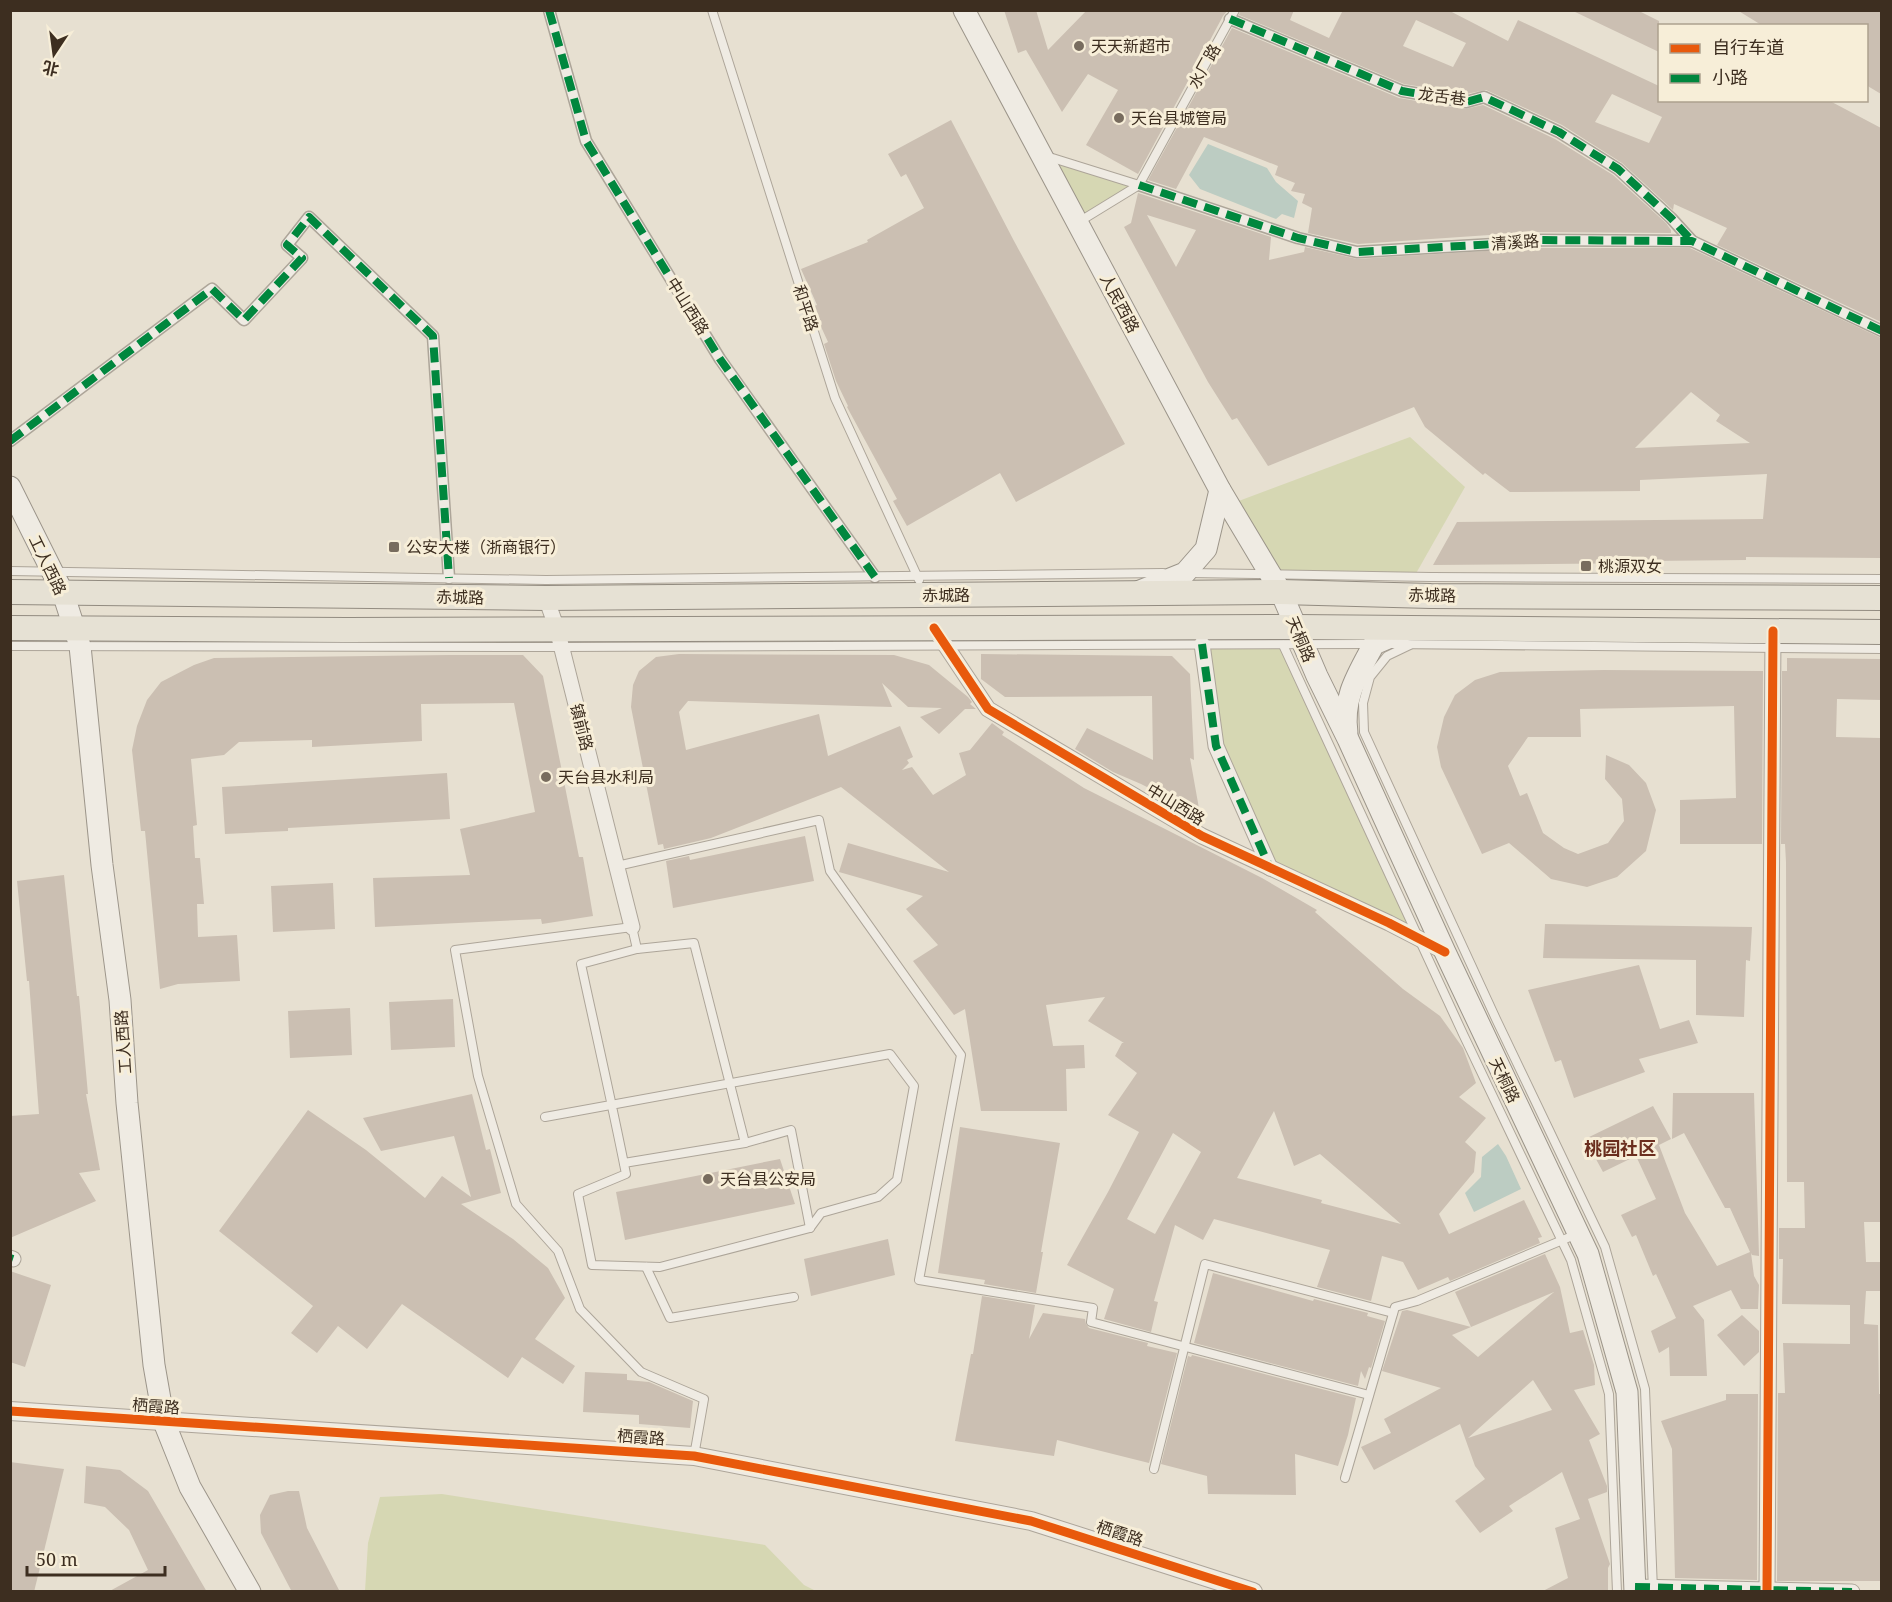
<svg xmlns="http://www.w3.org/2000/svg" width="1892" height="1602" viewBox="0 0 1892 1602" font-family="'Noto Serif','Noto Sans SC',serif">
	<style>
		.green { fill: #d6d7b3 }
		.water { fill: #bcccc2 }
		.building { fill: #cbbfb2; fill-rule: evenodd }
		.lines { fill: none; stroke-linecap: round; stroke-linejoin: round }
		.service-casing { stroke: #ada599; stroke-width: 10 }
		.pedestrian-casing { stroke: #ada599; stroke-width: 13 }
		.minor-casing { stroke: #ada599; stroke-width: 17 }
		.tertiary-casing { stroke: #ada599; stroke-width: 20 }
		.secondary-casing { stroke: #9c958a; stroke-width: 23 }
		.primary-casing { stroke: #928b80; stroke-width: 26 }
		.service { stroke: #efebe3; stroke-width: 8 }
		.pedestrian { stroke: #efebe3; stroke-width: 10 }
		.minor { stroke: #efebe3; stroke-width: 15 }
		.tertiary { stroke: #efebe3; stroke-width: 18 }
		.secondary { stroke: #efebe3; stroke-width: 21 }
		.primary { stroke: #e6e1d4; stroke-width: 24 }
		.quiet { stroke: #00873e; stroke-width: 8; stroke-dasharray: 15 8; stroke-linecap: butt }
		.cycleway-casing { stroke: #f7eed8; stroke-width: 13 }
		.cycleway { stroke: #e8590c; stroke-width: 9 }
		.poi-dot { fill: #786c5e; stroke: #f7eed8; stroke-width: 2 }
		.labels { text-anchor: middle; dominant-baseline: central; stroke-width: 6; stroke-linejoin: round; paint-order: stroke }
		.poi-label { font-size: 16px; fill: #3d2e20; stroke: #f7eed8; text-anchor: start }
		.street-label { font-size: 16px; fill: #3d2e20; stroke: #f7eed8 }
		.neighbourhood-label { font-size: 18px; font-weight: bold; fill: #6b2e1e; stroke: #f7eed8 }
	</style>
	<rect width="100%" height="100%" fill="#e7e0d1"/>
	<g class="green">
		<path d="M1041,155l98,30 -62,38z"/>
		<path d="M1410,437l55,50 -51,90 -144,-3 -42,-69z"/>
		<path d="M1202,644l81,1 136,293 -149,-70 -54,-122z"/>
		<path d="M442,1494l323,51 39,40 12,6h-451l3,-48 12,-46z"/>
	</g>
	<g class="water">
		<path d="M1208,144l59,24 9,14 22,19 -4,17 -12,-4 -6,5 -76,-30 -11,-14z"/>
		<path d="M1498,1144l8,12 15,33 -47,23 -9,-19 16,-16 1,-20z"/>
	</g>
	<g class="building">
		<path d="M1004,10h32l12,40 39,-40h141l-5,6 -85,158 -52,-29 32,-55 -30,-16 -26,38 -36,-62 -8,3z"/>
		<path d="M1241,10h53l-4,10 39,18 14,-28h105l60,31 10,-21 141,66v14h169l53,28v194l-164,-77 10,-17 -53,-24 -1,6 -51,-47 -60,-38 -76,-35 -20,4 -62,-10 -165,-69zM1416,20l50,23 -13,24 -50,-21zM1612,94l50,23 -13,26 -54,-21z"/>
		<path d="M1571,10h66l22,11v31z"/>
		<path d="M1737,10h144v84l-15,-9v-59h-103z"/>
		<path d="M1232,28l167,70 66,11 18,-4 72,34 58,36 53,48 5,7v3l-139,-1 -174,12 -50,-11 4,-25 -10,-5 3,-9 -14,-3 4,-8 -20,-8 3,-9 -74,-29 -28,52 -28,-9z"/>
		<path d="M951,120l63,121 111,203 -109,58 -16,-29 -93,53 -14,-25 4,-2 -50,-92 1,-1 -12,-25 -12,-37 4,-2 -16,-35 5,-2 -16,-36 67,-27 -1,-2 57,-32 -18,-34 -5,3 -13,-23z"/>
		<path d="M1138,193l133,44 -2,23 35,-8 1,-5 52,12 175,-11h158l191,90v220l-135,-1v3l-97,1v2l-216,2 24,-43 306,-3 4,-45 -127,6v11l-130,1 -25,-19 -2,2 -58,-48 -11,-20 -146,59 -31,-48 -5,2 -24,-38 -84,-155 7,-4zM1147,215l49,15 -20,37zM1691,392l29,23 -4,6 34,22 -115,5z"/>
		<path d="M679,654l215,1 35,10 39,32 4,5 -2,2 6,5h-11l-26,25 -19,-17 22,-9 -34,-1 -26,-24 10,24 -204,-6 -9,11 7,38 133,-36 9,42 72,-30 13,31 -6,3 2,3 -7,7 10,-3 21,28 33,-20 -7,-22 11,-3 22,-27 12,9 -2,3 82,53 178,90 55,32 -2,2 88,77 37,27 23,32 13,35 -17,14 27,21 -21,24 11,10 -2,20 -35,42 10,20 75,-34 18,37 -4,1 2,5 -90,38 -2,-4 -30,13 -15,-28 -21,-6 -11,45 -54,-14 13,-37 -116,-31 -11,21 -28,-15 -21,76 4,1 -7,30 -47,-13 10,-30 -47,-24 41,-73 31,-60 -31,-17 29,-42 -22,-17 7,-13h2l-36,-22 17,-24 -59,8 7,41 31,-1 1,23 -19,1 1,42h-86l-16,-102 -11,6 -41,-54 25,-16 -32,-36 17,-13 -84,-24 9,-29 101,29 -108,-85 -130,51 -47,11 -1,-5 -5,1 -27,-138 2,-22 6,-14 17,-14zM1274,1111l20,55 26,-12 81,70 -80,-21 1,-3 -85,-22zM1173,1133l28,19 -46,82 -28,-15z"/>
		<path d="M981,654l191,2 18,18 4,86 -4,-2 10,56 -59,-30 -28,-12 -38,-23 12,-21 66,32 -1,-64 -147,1 -24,-18z"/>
		<path d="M449,655h74l20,21 36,181h4l10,59 -51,8 -1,-5 -166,8 -2,-49 97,-3 -10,-46 75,-17 -21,-109 -93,1 1,37 -110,6v-7l-73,2 -15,13 -33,4 6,66 -4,1 2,32h5l4,46h-7l1,33 39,-2 3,46 -62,3 -18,5 -15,-158h-4l-9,-81 5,-24 10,-26 14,-18 33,-17 20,-7z"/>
		<path d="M1787,658l94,1v41l-44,-1 -1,38 45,1v484h-17l2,40h15v29h-15l-2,33 14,1 1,69h2v187h-104l1,-188h7l-2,-50 67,1v-39l-68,-1 1,-45h-4v-31h26l-1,-46h-17l-1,-320 -1,-18h-4l1,-173h5z"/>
		<path d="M1604,670l159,1 -1,173h-82v-44l56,-2 -2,-92 -154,3 1,28h-53l-20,29 12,30 7,-3 16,40 21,15 14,6 30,-11 16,-22 -2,-22 -17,-20 1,-24 23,10 17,18 10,27 -10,41 -29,26 -30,10 -36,-8 -42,-36 -27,11 -41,-87 -4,-20 7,-30 11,-22 20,-15 25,-8z"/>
		<path d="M447,773l3,46 -162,9v3l-63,3 -3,-47z"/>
		<path d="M805,836l9,45 -141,27 -7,-47 23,-5 1,4z"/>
		<path d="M64,875l13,121h2l9,98h-2l14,76 -21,3 17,28 -86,37v-122l29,-2 -10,-133h-2l-10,-100z"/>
		<path d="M333,883l2,46 -62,3 -2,-46z"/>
		<path d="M1545,924l207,3 -2,34 -4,-1 -2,57 -48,-2v-55l-153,-2z"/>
		<path d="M1639,965l21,64 29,-9 9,23 -59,16 6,13 -71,26 -13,-38 -6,2 -27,-72z"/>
		<path d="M453,999l2,48 -64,3 -2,-48z"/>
		<path d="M350,1008l2,47 -62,3 -2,-47z"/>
		<path d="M1673,1093h81l5,163 -7,-1 -1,-2 3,23 5,9 -1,24h-17l-10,-19 -38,16 11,14 3,56h-37l-1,-29 -10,6 -8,-22 25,-13 -20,-44 -3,2 -17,-41 -4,2 -11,-22 35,-16 -20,-43 -33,16 -18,-33 68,-33 18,33 -12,6 26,68 32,53 33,-14 -20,-44h-5l-41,-75 -12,6z"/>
		<path d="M472,1094l14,56 4,-1 11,44 -40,11 52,35 35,29 17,30 -30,41 40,27 -12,18 -41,-27 -14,21 -106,-74 -35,45 -29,-23 -21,27 -26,-20 22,-27 -94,-75 89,-121 58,40 59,48 17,-22 29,21 -17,-61 -73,15 -18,-33z"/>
		<path d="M960,1127l100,16 -19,109h2l-7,41 -52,-9 1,-4 -47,-7z"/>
		<path d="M780,1159l15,45 -170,36 -9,-48z"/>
		<path d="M888,1239l7,36 -84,21 -7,-37z"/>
		<path d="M1545,1254l15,33 10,46 13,-3 11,35 1,20 -21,5 26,44 -11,6 18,46v6l-19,7 22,65 -2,4v24h-67l27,-14 -13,-50 25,-9 -18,-47 -53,34 4,5 -33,22 -25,-32 30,-22 -10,-13 -15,-42 -86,46 -13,-23 30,-14 -7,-14 57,-31 -59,-17 20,-60 5,-1 64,17 -19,8 26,22 76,-65 -83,35 -16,-35zM1533,1380l19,30 -84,28z"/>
		<path d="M10,1271l41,14 -26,82 -15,-5z"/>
		<path d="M1213,1273l100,28 1,-2 54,14 -1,3 18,5 -14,47 -2,-1 -4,12 -4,-8 -3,15 -164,-43z"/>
		<path d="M982,1296l53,9 -6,34 14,-26 42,6 1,5 3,4 59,15 -1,3 30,7 -28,110 -92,-23 -3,16 -99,-15 16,-87h2z"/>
		<path d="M1742,1315l17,16v21l-15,14 -27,-31z"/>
		<path d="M1192,1355l164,43 -8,37 -10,31 -43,-12 1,41 -88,-1 -1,-18 -46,-12 27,-108 3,1z"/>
		<path d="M585,1372l42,2v6l22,2 44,19 -3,27 -51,-4v-9l-56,-3z"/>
		<path d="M1726,1394h32l-1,186 -82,-2 -3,-129 -11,-28 65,-21z"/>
		<path d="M10,1462l54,7 -30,123h-24z"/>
		<path d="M86,1466l34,4 28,21 59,101h-99l40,-22 -19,-40 -24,-23 -21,-4z"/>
		<path d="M288,1491h11l8,37 33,64h-48l-31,-59 -1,-18 10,-20z"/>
	</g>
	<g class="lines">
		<g class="service-casing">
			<g id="service">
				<path d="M712,10l123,388 84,182"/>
				<path d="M1046,156l93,29"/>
				<path d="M1077,223l62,-38 96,-175"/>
				<path d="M10,571l536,9 617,-7"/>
				<path d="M1190,573l241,4 451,2"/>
				<path d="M1391,644l491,5"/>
				<path d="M1283,645l180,389 108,226 38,134 8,198"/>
				<path d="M1410,645l-23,11 -17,21 -7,26 1,29 132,287 109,228 40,142 8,201"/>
				<path d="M10,646l552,1 808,-3"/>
				<path d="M617,866l202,-46 11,51 131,184 -42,225 174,28 -2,14 278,73"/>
				<path d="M545,1117l345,-63 24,32 -17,94 -19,17 -57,16 -11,15 -150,39 -68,-2 -14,-71 48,-20c-14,-71 -30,-140 -45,-210l56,-15 -5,-22 -177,23 23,126 38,128 42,47 22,58 61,63 63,27 -10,57"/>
				<path d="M745,1143l46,-13 19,98"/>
				<path d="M624,1163l121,-20 -51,-200 -57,6"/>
				<path d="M646,1267l24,51 124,-21"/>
				<path d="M1154,1469l51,-205 188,49"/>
				<path d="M1345,1478l50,-171 22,-6 160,-67"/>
			</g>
		</g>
		<g class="pedestrian-casing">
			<g id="pedestrian">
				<path d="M549,10l37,131 134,218 155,218"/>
				<path d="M1230,19l172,72 64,11 18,-5 75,35 59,37 53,49 21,23"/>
				<path d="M1139,185l159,53 59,14 138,-8 37,-4 160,1 190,90"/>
				<path d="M10,441l202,-152 32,31 58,-62 -15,-13 22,-28 124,119 16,242"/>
			</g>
		</g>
		<g class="minor-casing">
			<g id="minor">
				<path d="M546,598l11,31 75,298"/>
				<path d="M934,628l54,81 214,127 187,87 56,29"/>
				<path d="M1202,644l14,102 54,122"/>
				<path d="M10,1258l3,1"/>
				<path d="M1635,1587l217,5"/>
				<path d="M1767,1590l6,-959"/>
			</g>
		</g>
		<g class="tertiary-casing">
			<path id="tertiary" d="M10,1411l684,45 337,65 222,71"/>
		</g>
		<g class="secondary-casing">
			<g id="secondary">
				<path d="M964,10l256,480 61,102 36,84 31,63 97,213 143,302 39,138 8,200"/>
				<path d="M10,487l53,106 17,53 22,219 18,135 7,103 27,262 10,57 26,65 60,105"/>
				<path d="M1140,591l45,-18 21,-24 14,-59"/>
				<path d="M1347,733c-5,-35 11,-59 27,-89l35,-15"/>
			</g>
		</g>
		<g class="primary-casing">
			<g id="primary">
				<path d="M10,592l536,6 735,-6 150,4 451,2"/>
				<path d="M10,628l337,2 949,-3 586,5"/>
			</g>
		</g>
		<use href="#service" class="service"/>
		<use href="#pedestrian" class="pedestrian"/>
		<use href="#minor" class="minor"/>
		<use href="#tertiary" class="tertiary"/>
		<use href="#secondary" class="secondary"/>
		<use href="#primary" class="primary"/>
		<g class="quiet">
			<path d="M549,10l37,131 134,218 155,218"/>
			<path d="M1230,19l172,72 64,11 18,-5 75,35 59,37 53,49 21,23"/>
			<path d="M1139,185l159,53 59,14 138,-8 37,-4 160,1 190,90"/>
			<path d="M10,441l202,-152 32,31 58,-62 -15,-13 22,-28 124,119 16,242"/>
			<path d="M1202,644l14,102 54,122"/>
			<path d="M10,1258l3,1"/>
			<path d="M1635,1587l217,5"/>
		</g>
		<g class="cycleway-casing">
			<g id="cycleway">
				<path d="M934,628l54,81 214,127 187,87 56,29"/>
				<path d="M10,1411l684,45 337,65 222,71"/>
				<path d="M1767,1590l6,-959"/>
			</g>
		</g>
		<use href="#cycleway" class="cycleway"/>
	</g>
	<g class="poi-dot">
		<circle cx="1079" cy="46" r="6"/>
		<circle cx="1119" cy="118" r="6"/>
		<rect x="388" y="541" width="12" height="12" rx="3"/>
		<rect x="1580" y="560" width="12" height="12" rx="3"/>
		<circle cx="546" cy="777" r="6"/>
		<circle cx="708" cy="1179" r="6"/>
	</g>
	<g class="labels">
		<g class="poi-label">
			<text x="1091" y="46">天天新超市</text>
			<text x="1131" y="118">天台县城管局</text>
			<text x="406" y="547">公安大楼（浙商银行）</text>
			<text x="1598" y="566">桃源双女</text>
			<text x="558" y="777">天台县水利局</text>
			<text x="720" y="1179">天台县公安局</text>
		</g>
		<g class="street-label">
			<text transform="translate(1204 66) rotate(-61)">水厂路</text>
			<text transform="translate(1442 96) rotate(7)">龙舌巷</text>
			<text transform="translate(1515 242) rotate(-4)">清溪路</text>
			<text transform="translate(1120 303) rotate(62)">人民西路</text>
			<text transform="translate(688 306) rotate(58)">中山西路</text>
			<text transform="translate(806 308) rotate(72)">和平路</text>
			<text transform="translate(48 565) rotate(64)">工人西路</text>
			<text x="946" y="595">赤城路</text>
			<text transform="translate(1432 595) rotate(1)">赤城路</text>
			<text transform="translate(460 597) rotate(1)">赤城路</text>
			<text transform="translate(1301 639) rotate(67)">天桐路</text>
			<text transform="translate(582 727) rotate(76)">镇前路</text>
			<text transform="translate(1176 804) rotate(31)">中山西路</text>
			<text transform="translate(123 1042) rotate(-94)">工人西路</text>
			<text transform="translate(1505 1080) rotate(64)">天桐路</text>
			<text transform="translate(156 1406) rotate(4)">栖霞路</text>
			<text transform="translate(641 1437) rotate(4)">栖霞路</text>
			<text transform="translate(1120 1533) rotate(18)">栖霞路</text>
		</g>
		<g class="neighbourhood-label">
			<text x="1620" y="1148">桃园社区</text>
		</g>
	</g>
	<rect width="1892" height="1602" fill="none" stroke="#3d2e20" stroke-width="24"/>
	<rect x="1658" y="24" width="210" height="78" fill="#f7eed8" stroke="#ada18e" stroke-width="1.5"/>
	<rect x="1670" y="44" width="30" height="9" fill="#e8590c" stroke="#ada18e" stroke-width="1.5"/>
	<text x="1712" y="54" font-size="18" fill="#3d2e20">自行车道</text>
	<rect x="1670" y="74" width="30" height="9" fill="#00873e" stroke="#ada18e" stroke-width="1.5"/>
	<text x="1712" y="84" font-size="18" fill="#3d2e20">小路</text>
	<g transform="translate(54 54) rotate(193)" stroke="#f7eed8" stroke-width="4.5" paint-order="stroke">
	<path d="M0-4.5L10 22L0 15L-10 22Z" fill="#3d2e20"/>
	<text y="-9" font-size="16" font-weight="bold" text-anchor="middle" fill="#3d2e20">北</text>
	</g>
	<path d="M27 1566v9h138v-9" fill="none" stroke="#3d2e20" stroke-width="3"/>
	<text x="36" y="1566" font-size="18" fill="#3d2e20" stroke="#f7eed8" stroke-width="4.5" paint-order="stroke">50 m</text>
</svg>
